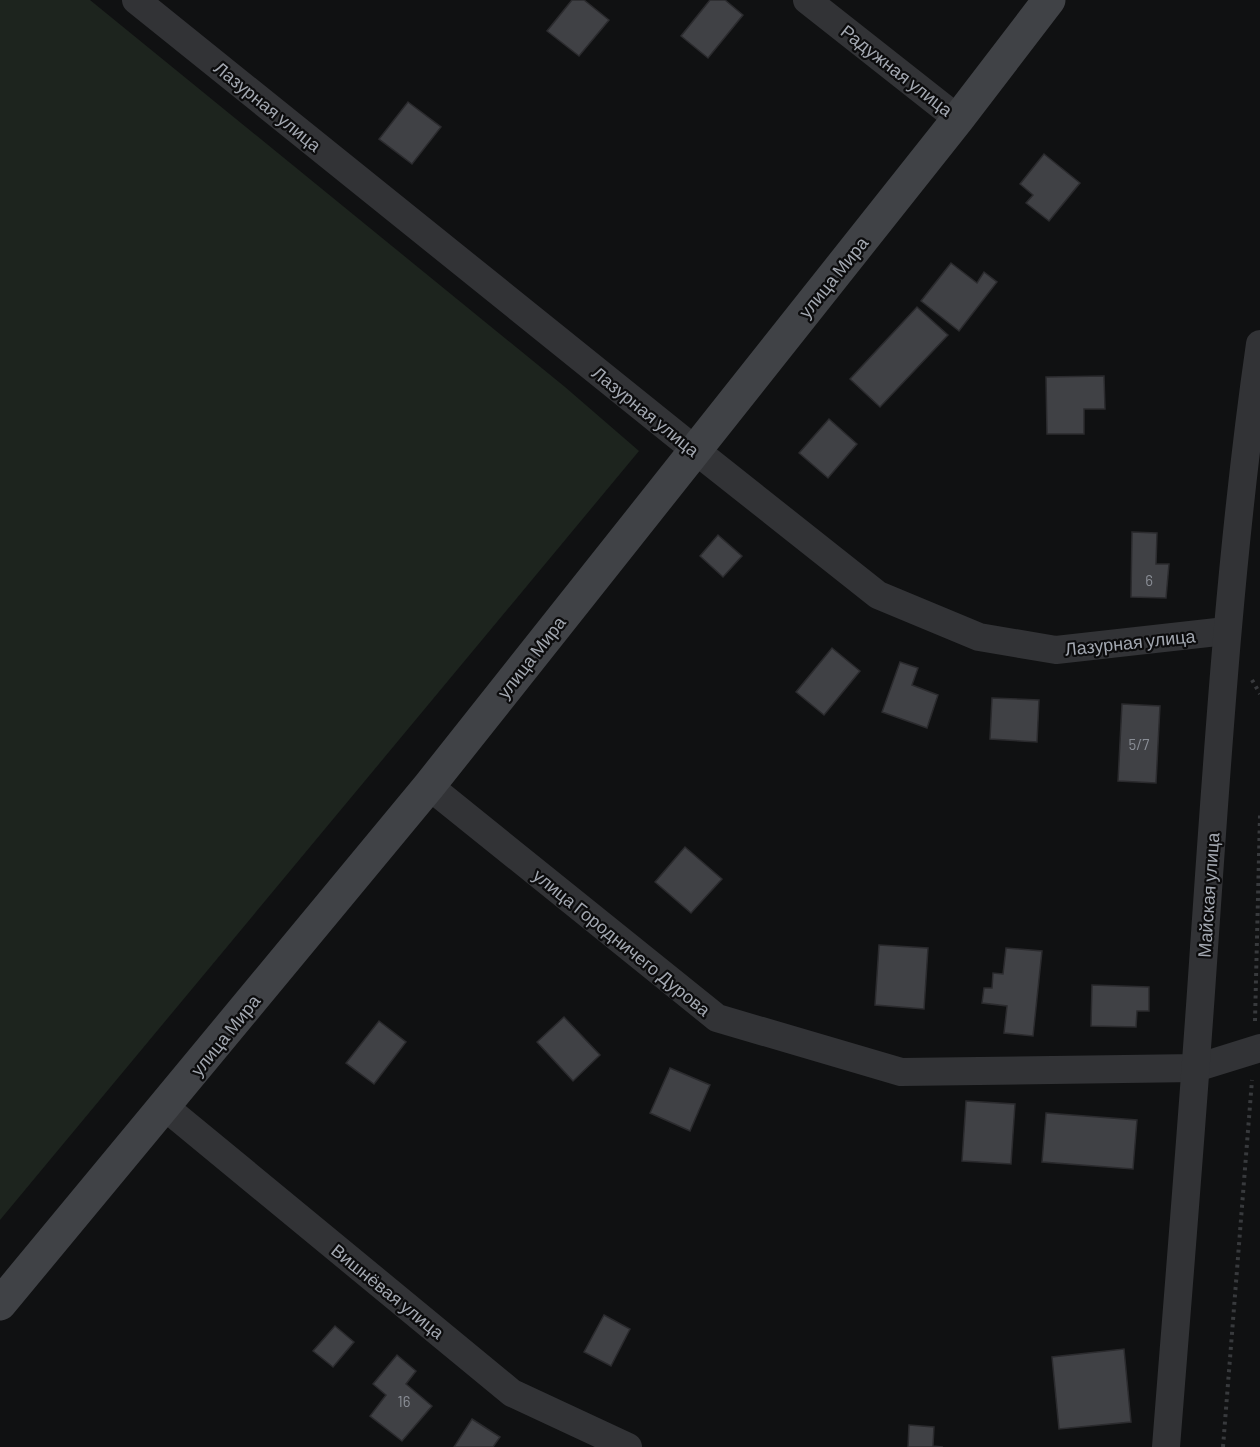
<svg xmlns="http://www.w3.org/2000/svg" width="1260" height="1447" viewBox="0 0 1260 1447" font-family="Barlow,sans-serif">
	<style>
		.green { fill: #1d241e }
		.building { fill: #404145; stroke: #2b2b2e; stroke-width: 1.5 }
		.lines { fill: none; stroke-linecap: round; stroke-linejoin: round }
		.path { stroke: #383a3d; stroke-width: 4; stroke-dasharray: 3 4.5; stroke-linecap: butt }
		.minor { stroke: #323336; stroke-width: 28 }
		.secondary { stroke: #404246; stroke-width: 33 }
		.labels { text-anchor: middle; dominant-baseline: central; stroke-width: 4.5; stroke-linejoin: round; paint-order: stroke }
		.number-label { font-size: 15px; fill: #8a8e96 }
		.street-label { font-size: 18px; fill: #a3a8b1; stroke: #0c0c0d }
	</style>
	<rect width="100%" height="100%" fill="#101112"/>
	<path class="green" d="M0,0h90l475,387 74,64 -639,769z"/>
	<g class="building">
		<path d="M572,0h12l25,20 -30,36 -32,-25z"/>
		<path d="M710,0h15l18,15 -35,43 -27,-22z"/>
		<path d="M408,102l33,25 -29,37 -33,-25z"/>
		<path d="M1044,154l36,29 -31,38 -23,-18 7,-8 -13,-11z"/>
		<path d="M951,263l26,20 7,-11 13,10 -38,49 -38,-30z"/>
		<path d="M917,307l31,28 -68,72 -30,-28z"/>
		<path d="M1104,376l1,33h-21v25h-37l-1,-57z"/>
		<path d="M829,419l28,25 -29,34 -29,-25z"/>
		<path d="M1132,532l25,1 -1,31h13l-3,34 -35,-1z"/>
		<path d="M718,535l24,21 -19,21 -23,-21z"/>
		<path d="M832,648l28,23 -36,44 -28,-23z"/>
		<path d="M900,662l18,6 -6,17 26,10 -11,33 -45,-16z"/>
		<path d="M992,698l47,2 -2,42 -47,-3z"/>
		<path d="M1122,704l38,2 -4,77 -38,-2z"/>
		<path d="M685,847l37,32 -31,34 -36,-31z"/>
		<path d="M879,945l49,3 -4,61 -49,-4z"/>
		<path d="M1006,948l36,3 -9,85 -29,-3 3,-27 -25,-3 2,-15h8l1,-15 10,1z"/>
		<path d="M1092,985l57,2v24h-12l-1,16 -45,-1z"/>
		<path d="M564,1017l36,38 -27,26 -36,-39z"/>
		<path d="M379,1021l27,21 -32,42 -28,-21z"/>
		<path d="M670,1068l40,17 -20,46 -40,-18z"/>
		<path d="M966,1101l49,3 -4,60 -49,-3z"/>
		<path d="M1046,1113l91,7 -4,49 -91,-7z"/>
		<path d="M604,1315l26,14 -19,37 -27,-14z"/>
		<path d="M335,1326l19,16 -21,25 -20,-16z"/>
		<path d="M1124,1349l7,73 -72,7 -7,-72z"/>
		<path d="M397,1355l19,16 -10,13 26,22 -30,35 -32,-25 16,-21 -13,-11z"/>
		<path d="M472,1419l28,18 -7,10h-39z"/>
		<path d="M909,1425l25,2 -1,19 10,1h-35z"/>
	</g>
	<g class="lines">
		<g class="path">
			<path d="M1252,680l8,14"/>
			<path d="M1255,1021l5,-206"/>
			<path d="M1223,1447l29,-367"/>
		</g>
		<g class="minor">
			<path d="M136,0l559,450 183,145 101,42 77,13 170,-19"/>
			<path d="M807,0l151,119"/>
			<path d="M429,786l288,232 184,54 295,-4 64,-20"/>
			<path d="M165,1107l347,286 116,54"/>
			<path d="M1166,1447c13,-166 27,-333 38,-499 14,-202 27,-403 56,-604"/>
		</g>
		<path class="secondary" d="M0,1304l429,-518 529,-667 91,-119"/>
	</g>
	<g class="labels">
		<g class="number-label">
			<text x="1149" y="580">6</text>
			<text x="1139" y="744">5/7</text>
			<text x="404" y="1401">16</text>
		</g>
		<g class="street-label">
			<text transform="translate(897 70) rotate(38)">Радужная улица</text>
			<text transform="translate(268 106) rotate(39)">Лазурная улица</text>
			<text transform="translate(833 277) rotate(-51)">улица Мира</text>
			<text transform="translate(646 411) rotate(39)">Лазурная улица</text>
			<text transform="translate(1130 642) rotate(-6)">Лазурная улица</text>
			<text transform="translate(531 657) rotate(-52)">улица Мира</text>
			<text transform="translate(1208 895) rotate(-86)">Майская улица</text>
			<text transform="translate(622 942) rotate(39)">улица Городничего Дурова</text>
			<text transform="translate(225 1035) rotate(-51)">улица Мира</text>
			<text transform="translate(388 1291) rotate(39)">Вишнёвая улица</text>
		</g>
	</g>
</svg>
